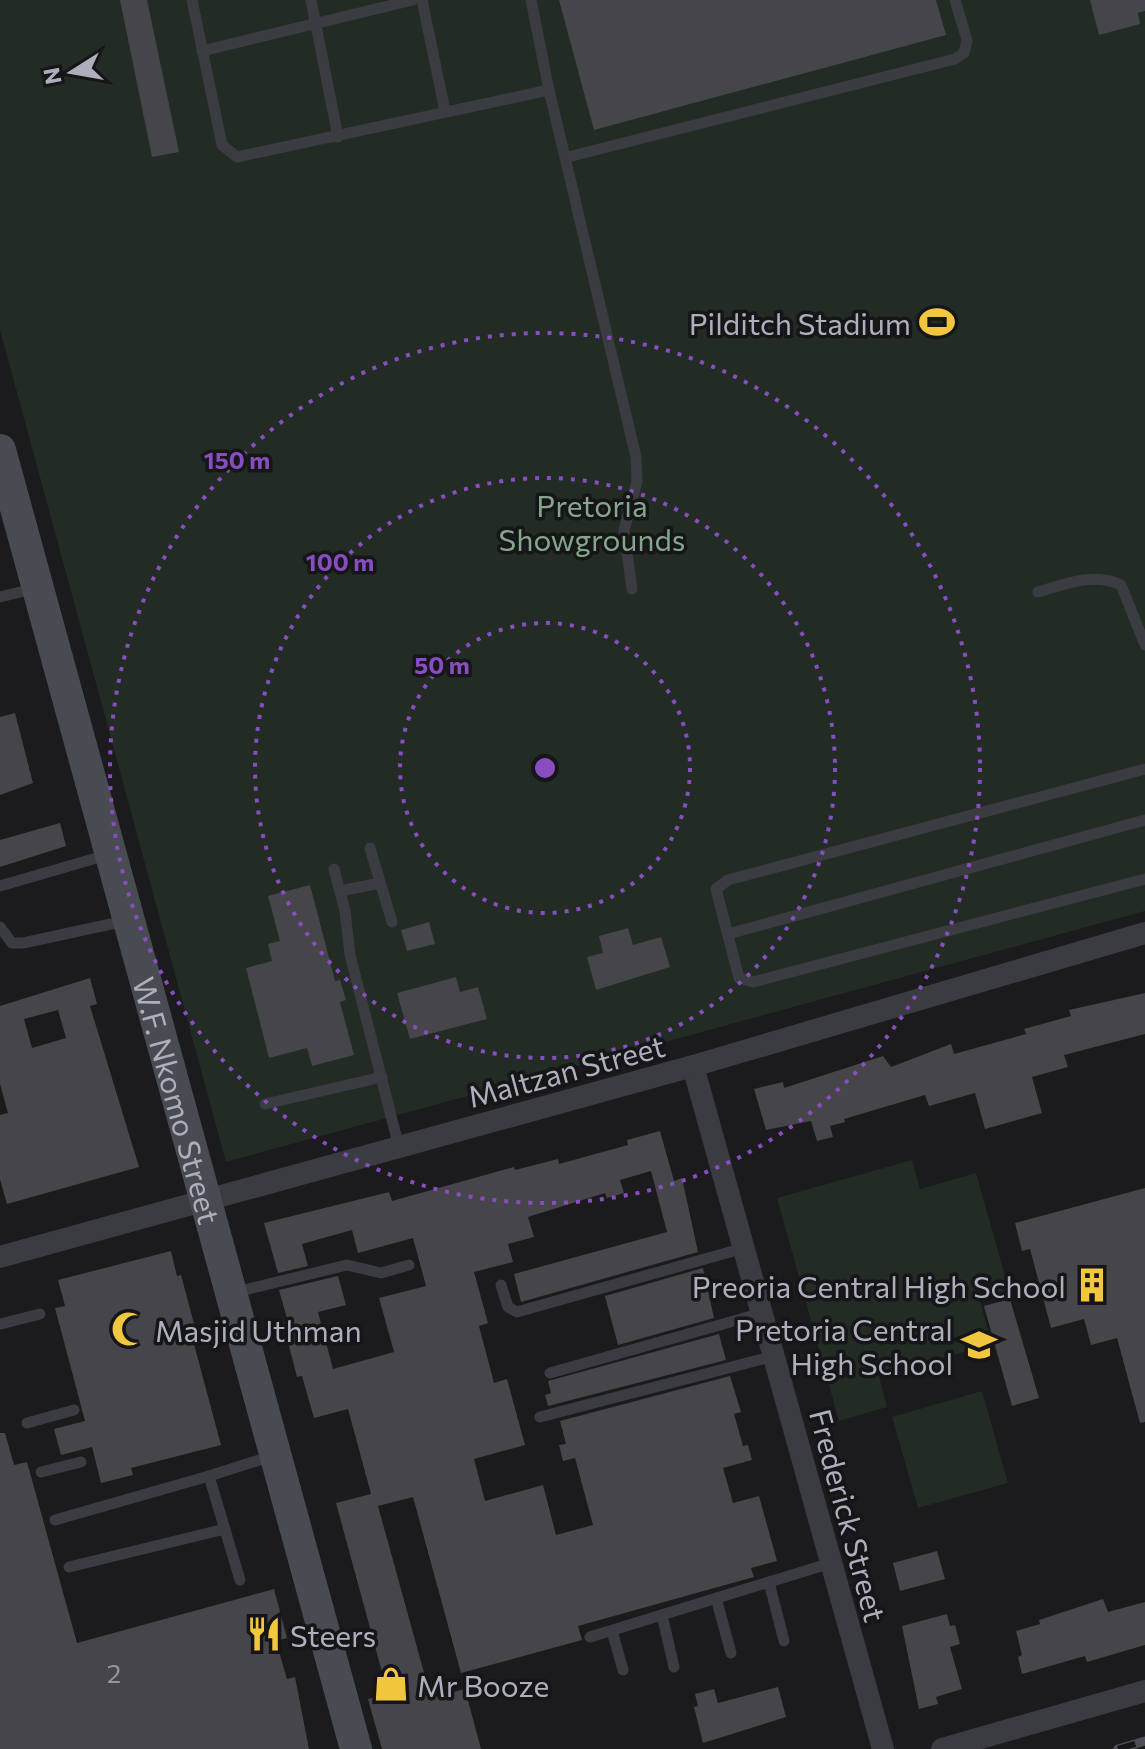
<svg xmlns="http://www.w3.org/2000/svg" width="1145" height="1749" viewBox="0 0 1145 1749" font-family="Commissioner,sans-serif">
	<style>
		.green { fill: #222b24 }
		.building { fill: #45454a; fill-rule: evenodd }
		.lines { fill: none; stroke-linecap: round; stroke-linejoin: round }
		.service { stroke: #3b3c42; stroke-width: 11 }
		.minor { stroke: #3b3c42; stroke-width: 22 }
		.secondary { stroke: #494b52; stroke-width: 32 }
		.rail-casing { stroke: #4e5057; stroke-width: 9 }
		.rail { stroke: #161518; stroke-width: 6; stroke-dasharray: 18; stroke-linecap: butt }
		.ring { fill: none; stroke: #884dbe; stroke-width: 4; stroke-dasharray: 4 8 }
		.labels { text-anchor: middle; dominant-baseline: central; stroke-width: 7; stroke-linejoin: round; paint-order: stroke }
		.number-label { font-size: 26px; fill: #9395a0 }
		.poi-label { font-size: 30px; fill: #adb0bc; stroke: #161518; text-anchor: end }
		.park-label { font-size: 30px; fill: #85a68a; stroke: #161518 }
		.street-label { font-size: 30px; fill: #adb0bc; stroke: #161518 }
		.centre { fill: #884dbe; stroke: #161518; stroke-width: 4 }
		.ring-label { font-size: 24px; text-anchor: middle; font-weight: bold; fill: #884dbe; stroke: #161518; stroke-width: 7; stroke-linejoin: round; paint-order: stroke }
	</style>
	<rect width="100%" height="100%" fill="#1b1a1d"/>
	<g class="green">
		<path d="M0,0h1145v911l-919,251 -226,-832z"/>
		<path d="M912,1160l8,29 56,-16 33,117 -30,8 13,46 -113,32 8,31 -48,14 -62,-223z"/>
		<path d="M982,1391l26,92 -90,25 -26,-91z"/>
	</g>
	<g class="building">
		<path d="M120,0h27l32,152 -27,5z"/>
		<path d="M559,0h377l10,35 -352,95z"/>
		<path d="M1090,0h55v11l-7,2 2,11 -41,11z"/>
		<path d="M15,713l18,70 -33,12v-78z"/>
		<path d="M60,823l6,23 -66,21v-27z"/>
		<path d="M310,885l25,96 5,-1 6,20 -6,2 14,53 -42,11 -5,-18 -38,10 -23,-90 26,-7 -4,-17 12,-3 -12,-45z"/>
		<path d="M429,922l6,22 -28,7 -6,-21z"/>
		<path d="M628,928l5,17 28,-8 9,30 -74,23 -9,-33 16,-4 -4,-17z"/>
		<path d="M456,977l4,15 18,-5 9,32 -77,20 -13,-46z"/>
		<path d="M90,978l7,26 -7,2 49,161 -132,37 -7,-25v-64l8,-2 -8,-29v-78zM58,1010l8,28 -34,10 -8,-29z"/>
		<path d="M1145,993v41l-81,21 4,12 -36,10 10,36 -57,16 -10,-36 -46,13 -4,-11 -81,24 1,3 -15,4 3,11 -16,4 -6,-20 -45,9 -12,-41 29,-7 1,6 99,-32 8,11 60,-23 3,10 72,-20 -2,-5 47,-13 -2,-6z"/>
		<path d="M660,1131l14,50 8,-3 16,74 -177,50 -7,-28 153,-42 -16,-61 -31,9 4,13 -17,5 -2,-5 -77,24 6,20 -26,7 5,18 -39,10 14,51 -9,3 15,57 13,-4 18,66 -51,14 11,42 58,-16 13,50 37,-10 -18,-67 -12,3 -4,-16 7,-1 -6,-23 170,-45 11,36 -7,2 9,32 5,-1 4,15 -29,8 10,35 26,-7 18,65 -26,7 3,9 -176,49 4,14 -121,33 -48,-176 -35,9 53,192 34,-9 16,60h-99l-14,-50 20,-5 -52,-191 35,-9 -23,-85 -34,9 -12,-42 -5,1 -14,-54 5,-1 -9,-32 59,-14 8,29 -28,7 15,57 61,-17 -15,-54 47,-12 -13,-48 -55,15 -6,-23 -50,14 6,22 -30,7 -14,-50 125,-31 3,9 122,-34 1,3 43,-11 1,5 69,-19 -1,-5z"/>
		<path d="M1145,1188v234l-5,1 -23,-85 -26,7 -7,-26 -33,9 -21,-79 -8,2 -7,-28z"/>
		<path d="M171,1251l6,25 4,-1 15,56 -5,2 30,112 -90,23 2,7 -32,8 -9,-36 -31,8 -7,-26 31,-8 -30,-113 10,-2 -7,-26z"/>
		<path d="M703,1268l11,50 -96,27 -13,-49z"/>
		<path d="M1010,1299l29,99 -27,8 -28,-100z"/>
		<path d="M719,1334l7,26 -178,46 -3,-11 6,-2 -3,-12z"/>
		<path d="M0,1433h5l9,32 13,-3 50,181 197,-54 13,49 -11,3 11,38 8,-2 14,72h-309z"/>
		<path d="M937,1551l8,28 -45,12 -7,-28z"/>
		<path d="M1103,1599l5,13 37,-10v43l-58,17 -2,-6 -63,18 -4,-17 4,-2 -6,-24 24,-7 -1,-4z"/>
		<path d="M947,1614l3,12 5,-1 5,19 -10,3 12,42 -26,8 2,7 -19,5 -17,-83z"/>
		<path d="M778,1687l8,30 -83,26 -9,-36 4,-1 -3,-12 19,-5 4,14z"/>
	</g>
	<g class="lines">
		<g class="service">
			<path d="M192,0l30,145 15,12 312,-67 87,367 1,24 -13,50 8,58"/>
			<path d="M311,0l27,137"/>
			<path d="M422,0l23,111"/>
			<path d="M531,0l18,90"/>
			<path d="M202,51l211,-51"/>
			<path d="M568,157l387,-98 9,-6 3,-13 -12,-40"/>
			<path d="M1038,592c28,-8 55,-20 83,-7l24,60"/>
			<path d="M0,597l37,-9"/>
			<path d="M1145,769l-417,111 -12,9 23,89 14,4 392,-103"/>
			<path d="M370,848l22,74"/>
			<path d="M334,869l11,42 5,44 49,192"/>
			<path d="M0,886l107,-31"/>
			<path d="M340,891l40,-8"/>
			<path d="M0,927l12,16h11l102,-22"/>
			<path d="M728,934l417,-114"/>
			<path d="M265,1104l117,-27"/>
			<path d="M501,1285l7,22 9,5 227,-64"/>
			<path d="M232,1293l115,-28 34,8 28,-8"/>
			<path d="M1,1324l39,-10"/>
			<path d="M550,1373l212,-60"/>
			<path d="M540,1417l234,-61"/>
			<path d="M27,1423l47,-13"/>
			<path d="M41,1472l40,-10"/>
			<path d="M209,1476l66,-21"/>
			<path d="M55,1520l154,-44 31,104"/>
			<path d="M69,1567l156,-38"/>
			<path d="M769,1582l15,59"/>
			<path d="M716,1598l15,55"/>
			<path d="M662,1615l12,52"/>
			<path d="M612,1631l11,39"/>
			<path d="M590,1637l241,-74"/>
		</g>
		<g class="minor">
			<path d="M693,1066l190,683"/>
			<path d="M0,1257l693,-191 452,-133"/>
			<path d="M942,1749l203,-58"/>
		</g>
		<path class="secondary" id="s1" d="M0,450l356,1299"/>
		<g class="rail-casing">
			<path id="rail" d="M1118,1749l27,-8"/>
		</g>
		<use href="#rail" class="rail"/>
	</g>
	<g class="ring">
		<circle cx="545" cy="768" r="145"/>
		<circle cx="545" cy="768" r="290"/>
		<circle cx="545" cy="768" r="435"/>
	</g>
	<defs>
		<g id="stadium-bare" transform="scale(2.76)"><path d="M0-5a6.5 5 0 1 0 0 10a6.5 5 0 1 0 0-10ZM-3.5-1.8h7v3.6h-7Z" fill="#f0c73f" stroke="#161518" stroke-width="2.5" paint-order="stroke"/></g>
		<g id="building-bare" transform="scale(2.76)"><path d="M-4-6H4V6H1V3H-1V6H-4ZM-2.5-4.3h1.7v1.8h-1.7ZM.8-4.3h1.7v1.8H.8ZM-2.5-1h1.7V.8h-1.7ZM.8-1h1.7V.8H.8Z" fill="#f0c73f" stroke="#161518" stroke-width="2.5" paint-order="stroke"/></g>
		<g id="mosque-bare" transform="scale(2.76)"><path d="M3.5-4.9A6 6 0 1 0 3.5 4.9A5 5 0 1 1 3.5-4.9Z" fill="#f0c73f" stroke="#161518" stroke-width="2.5" paint-order="stroke"/></g>
		<g id="school-bare" transform="scale(2.76)"><path d="M0-5L7-2L0 1L-7-2ZM-4 1L0 2.5L4 1V4Q0 6-4 4Z" fill="#f0c73f" stroke="#161518" stroke-width="2.5" paint-order="stroke"/></g>
		<g id="restaurant-bare" transform="scale(2.76)"><path d="M-5-6h1v4h1v-4h1v4h1v-4h1v5L-1.5 .5V6h-2V.5L-5-1ZM5-6V6H3V1.5H1.5Q1.5-4 5-6Z" fill="#f0c73f" stroke="#161518" stroke-width="2.5" paint-order="stroke"/></g>
		<g id="shop-bare" transform="scale(2.76)"><path d="M-5-2.5h2.3a2.7 3.5 0 0 1 5.4 0H5L5.5 6h-11ZM-1.5-2.5h3a1.5 2.3 0 0 0-3 0Z" fill="#f0c73f" stroke="#161518" stroke-width="2.5" paint-order="stroke"/></g>
	</defs>
	<g fill-rule="evenodd">
		<use href="#stadium-bare" x="937" y="322"/>
		<use href="#building-bare" x="1092" y="1285"/>
		<use href="#mosque-bare" x="129" y="1329"/>
		<use href="#school-bare" x="979" y="1345"/>
		<use href="#restaurant-bare" x="264" y="1634"/>
		<use href="#shop-bare" x="391" y="1684"/>
	</g>
	<g class="labels">
		<g class="number-label">
			<text x="114" y="1672">2</text>
		</g>
		<g class="poi-label">
			<text x="911" y="322">Pilditch Stadium</text>
			<text x="1066" y="1285">Preoria Central High School</text>
			<text x="953" y="1328">Pretoria Central<tspan x="953" dy="34">High School</tspan></text>
			<text x="155" y="1329" text-anchor="start">Masjid Uthman</text>
			<text x="290" y="1634" text-anchor="start">Steers</text>
			<text x="417" y="1684" text-anchor="start">Mr Booze</text>
		</g>
		<g class="park-label">
			<text x="592" y="504">Pretoria<tspan x="592" dy="34">Showgrounds</tspan></text>
		</g>
		<g class="street-label">
			<text transform="translate(566 1070) rotate(-15)">Maltzan Street</text>
			<text stroke="none"><textPath href="#s1" startOffset="674">W.F. Nkomo Street</textPath></text>
			<text transform="translate(849 1515) rotate(75)">Frederick Street</text>
		</g>
	</g>
	<circle cx="545" cy="768" r="12" class="centre"/>
	<g class="ring-label">
		<text x="237" y="469">150 m</text>
		<text x="340" y="571">100 m</text>
		<text x="442" y="674">50 m</text>
	</g>
	<g transform="translate(72 72) rotate(259)" stroke="#161518" stroke-width="6" paint-order="stroke">
	<path d="M0-6L14 30L0 20L-14 30Z" fill="#adb0bc"/>
	<text y="-12" font-size="22" font-weight="bold" text-anchor="middle" fill="#adb0bc">N</text>
	</g>
</svg>
